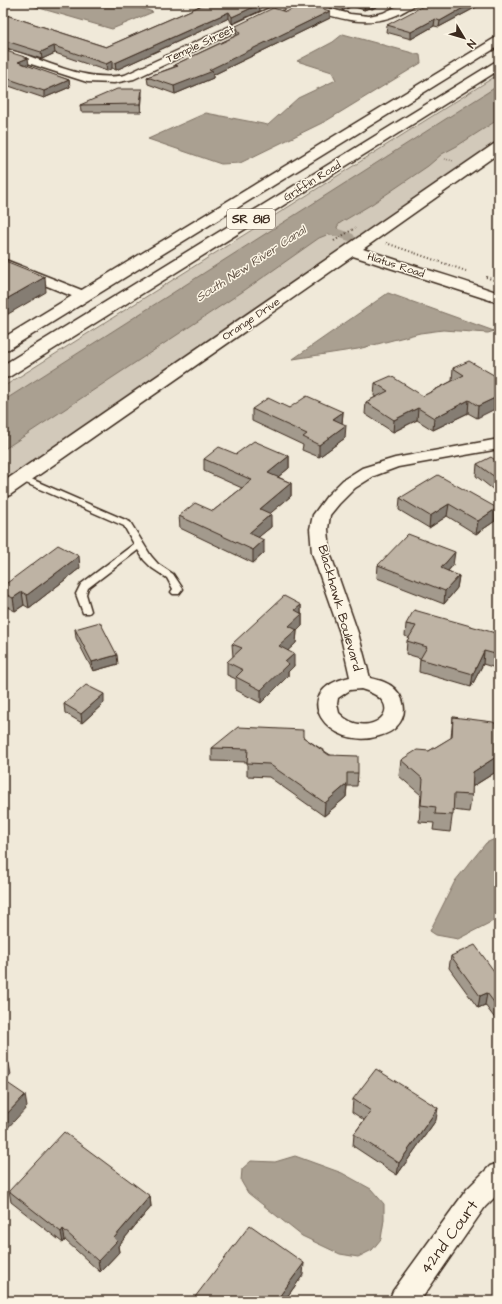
<svg xmlns="http://www.w3.org/2000/svg" width="502" height="1304" viewBox="0 0 502 1304" font-family="'Architects Daughter',sans-serif">
	<style>
		.green { fill: #d2c9ba; stroke: #867a6c }
		.water { fill: #aaa091; stroke: #7e7163 }
		.lines { fill: none; stroke-linecap: round; stroke-linejoin: round }
		.canal { fill: #aaa091; fill-rule: evenodd }
		.service-casing { stroke: #3b2a1e; stroke-width: 3 }
		.minor-casing { stroke: #3b2a1e; stroke-width: 3 }
		.tertiary-casing { stroke: #3b2a1e; stroke-width: 3 }
		.primary-casing { stroke: #3b2a1e; stroke-width: 3 }
		.path-far1 { stroke: #3b2a1e; stroke-width: 1.5; stroke-dasharray: 0.5 2; stroke-linecap: butt }
		.path { stroke: #3b2a1e; stroke-width: 2; stroke-dasharray: 1 2.5; stroke-linecap: butt }
		.service { fill: #fcf5e5; fill-rule: evenodd }
		.minor { fill: #fcf5e5; fill-rule: evenodd }
		.tertiary { fill: #fcf5e5; fill-rule: evenodd }
		.primary { fill: #fcf5e5; fill-rule: evenodd }
		.wall { fill: #a39a8d; stroke: #3b2a1e }
		.shaded-wall { fill: #857d73; stroke: #3b2a1e }
		.building { fill: #beb3a4; stroke: #3b2a1e }
		.labels { text-anchor: middle; dominant-baseline: central; stroke-width: 3; stroke-linejoin: round; paint-order: stroke }
		.far-street-label { font-size: 11px; fill: #3b2a1e; stroke: #fcf5e5 }
		.shield { fill: #fcf5e5; stroke: #75675a; stroke-width: 1 }
		.shield-label { font-size: 12px; font-weight: bold; fill: #3b2a1e }
		.far-water-label { font-size: 12px; font-style: italic; fill: #625346; stroke: #fcf5e5 }
		.street-label { font-size: 13px; fill: #3b2a1e; stroke: #fcf5e5 }
		.near-street-label { font-size: 16px; fill: #3b2a1e; stroke: #fcf5e5 }
	</style>
	<rect width="100%" height="100%" fill="#f0e9d9"/>
	<filter id="ink" filterUnits="userSpaceOnUse"><feTurbulence type="fractalNoise" baseFrequency=".025" numOctaves="2"/><feDisplacementMap in="SourceGraphic" scale="8" xChannelSelector="R" yChannelSelector="G"/><feConvolveMatrix kernelMatrix="1 2 1 2 8 2 1 2 1" color-interpolation-filters="sRGB"/></filter>
	<g filter="url(#ink)">
		<path class="green" d="M499,74v69l-496,341v-97z"/>
		<g class="water">
			<path d="M22,3h103l28,9 -41,17z"/>
			<path d="M343,34l77,21 1,8 -95,58 -86,42 -19,1 -73,-25 58,-26 62,12 30,-27 38,-18 -4,-8 -35,-11 36,-19z"/>
			<path d="M499,85v34l-42,27 -15,8 -14,12 -56,38 -32,19 -3,4 1,3 5,2 -7,4 -7,-2 -10,4 -74,52 -242,160v-49z"/>
			<path d="M388,293l106,38 -6,2 -45,-3 -23,3 -62,16 -65,10z"/>
			<path d="M499,837v81l-41,21 -22,-4 -6,-4 25,-50 31,-38z"/>
			<path d="M295,1156l47,17 29,16 13,15v16l-3,19 -9,11 -14,7 -18,-3 -38,-18 -54,-43 -7,-12 1,-12 9,-8 24,1z"/>
		</g>
		<g class="lines">
			<path class="canal" d="M318,222l35,12 2,3 -2,3 -4,1 -35,-12 -2,-3 2,-3z"/>
			<g class="service-casing">
				<path id="service" d="M22,475l108,47 21,34 7,8 15,10 10,15 -4,5h-6l-2,-2 2,-3 -6,-11 -15,-10 -8,-8 -6,-10 -50,38 -2,6 5,17 -2,2h-6l-7,-19 5,-10 53,-40 -10,-18 -105,-46 -1,-2 1,-2z"/>
			</g>
			<g class="minor-casing">
				<g id="minor">
					<path d="M280,3h13l-1,2 -158,74 -20,4 -27,-1 -84,-27v-7c40,10 79,35 122,27z"/>
					<path d="M301,3h8l41,11 19,2 14,-3 21,-10h13c-4,4 -11,7 -16,10 -33,17 -66,4 -100,-6l-1,-2z"/>
					<path d="M3,259l86,34 2,3 -2,3 -5,1 -5,-1 -76,-31z"/>
					<path d="M499,439v10l-101,18 -24,9 -19,12 -16,16 -9,11 -2,14 2,24 28,80 12,45c4,1 10,2 14,4 18,7 27,29 13,44 -5,6 -11,8 -18,10 -50,16 -94,-45 -29,-59l-10,-44 -28,-80 -2,-24 3,-14 14,-19 16,-16 19,-12 33,-10zM361,689c53,15 7,55 -22,24l-2,-9 1,-6 12,-8z"/>
					<path d="M499,1163v30l-14,14 -65,94h-31l4,-10 74,-102 23,-23z"/>
				</g>
			</g>
			<g class="tertiary-casing">
				<path id="tertiary" d="M499,143v10l-136,96c45,15 91,28 136,44v10l-146,-47 -343,239 -7,2v-15l491,-338z"/>
			</g>
			<g class="primary-casing">
				<g id="primary">
					<path d="M499,37v9l-490,303 -6,1v-12l492,-300z"/>
					<path d="M499,61v9l-490,307 -6,1v-13l492,-303z"/>
				</g>
			</g>
			<path class="path-far1" d="M445,159l9,2"/>
			<g class="path">
				<path d="M334,241l21,-13"/>
				<path d="M386,243l80,28"/>
				<path d="M486,277l13,5"/>
			</g>
			<use href="#service" class="service"/>
			<use href="#minor" class="minor"/>
			<use href="#tertiary" class="tertiary"/>
			<use href="#primary" class="primary"/>
		</g>
		<g class="wall">
			<path d="M206,3h50l4,8 -28,13 -3,-6 -113,52 -4,-2 -5,3 -52,-18 -13,6 -39,-12v-33l103,33 101,-44z"/>
			<path d="M316,3h67l-11,6 -3,-1 -5,2 -12,-4 -10,5 -26,-7z"/>
			<path d="M484,3l-45,24 -5,-1 -23,13 -25,-7 1,-7z"/>
			<path d="M330,11v7l-117,57v3l-38,16 -27,-10 -1,-7 27,-10v-2l63,-30 -1,-3v-6l50,-14z"/>
			<path d="M3,50l26,15 -2,1 42,14 1,7 -26,11 -41,-14z"/>
			<path d="M142,96l-1,16h-60l-1,-7z"/>
			<path d="M499,181v8h-1z"/>
			<path d="M453,368l46,10 -22,40 -9,-5 -35,17 -16,-10 -24,12 -28,-18 1,-12 10,-5 -2,-1 1,-13 48,13 29,-15v-1z"/>
			<path d="M289,408l54,4 -1,12 3,14 -26,19 -17,-7 1,-5 -51,-24v-12z"/>
			<path d="M236,454l53,2v12l-11,9 13,6v13l-21,17 1,14 -13,10 6,16 -11,10 -73,-35 -1,-12 34,-5 29,-23 -38,-17v-12z"/>
			<path d="M499,463v31l-23,-18 1,-12z"/>
			<path d="M400,498l97,10 -2,13 -19,13 -29,-18 -18,12 -30,-18z"/>
			<path d="M378,565h75l-5,6 11,5 -2,12 -13,16 -67,-26z"/>
			<path d="M80,568l-51,40 -5,-3 -9,6 -12,-6v-19z"/>
			<path d="M301,605v8l1,1v12l-5,5 -1,12 -8,7 6,16 -6,6v4l-27,27 -25,-13v-11l-9,-4v-13l6,-5 -1,-13z"/>
			<path d="M406,624l93,10v35l-16,-5 -12,23 -52,-15 1,-14 -14,-4 1,-13 2,-3 -4,-2z"/>
			<path d="M75,629l43,35 -25,7 -17,-33z"/>
			<path d="M104,703l-22,20 -17,-10 -1,-9z"/>
			<path d="M453,717l46,9v44l-27,17v8l-3,17 -16,-2 -3,22 -17,-2 1,-7 -15,-1 2,-27 -22,-19 2,-16 28,-9 22,-13z"/>
			<path d="M303,737l55,36 -1,13h-10l-1,11 -22,19 -55,-39 -22,-1v-14l-35,-1v-13z"/>
			<path d="M451,956l48,22v46l-14,-19 -7,3 -29,-40z"/>
			<path d="M353,1099l83,21 -39,55 -44,-29 1,-12 10,-14 -12,-8z"/>
			<path d="M9,1191l141,5 1,11 -33,39 1,6 -19,20 -35,-32 -2,3 -52,-41z"/>
			<path d="M303,1275l-19,26h-89v-4z"/>
		</g>
		<g class="shaded-wall">
			<path d="M345,3h7v3l-10,5 1,-7z"/>
			<path d="M365,3h4v5l-5,2z"/>
			<path d="M372,3h11l-11,6z"/>
			<path d="M472,3h12l-45,24 1,-6z"/>
			<path d="M260,4v7l-28,13v-7z"/>
			<path d="M330,11v7l-117,57v3l-38,16 -1,-8z"/>
			<path d="M229,12v6l-113,52 -1,-7z"/>
			<path d="M435,19l-1,7 -23,13v-7z"/>
			<path d="M54,46l1,7 -13,6 -1,-7z"/>
			<path d="M28,58l1,7 -10,4 -1,-7z"/>
			<path d="M112,61v7l-5,3 -1,-7z"/>
			<path d="M69,80l1,7 -26,11v-7z"/>
			<path d="M142,89v7l-1,16 -1,-8z"/>
			<path d="M45,277l1,15 -43,25v-16z"/>
			<path d="M499,396v11l-22,11 1,-12z"/>
			<path d="M469,400l-1,13 -35,17 1,-12z"/>
			<path d="M418,408l-1,12 -24,12 1,-12z"/>
			<path d="M343,412l-1,12 -9,-5z"/>
			<path d="M346,425l-1,13 -26,19v-12z"/>
			<path d="M289,456v12l-21,17v-12z"/>
			<path d="M291,483v13l-31,26v-13z"/>
			<path d="M449,504l-2,12 -18,12 1,-12z"/>
			<path d="M497,508l-2,13 -19,13 2,-13z"/>
			<path d="M271,514v13l-22,18v-12z"/>
			<path d="M264,540v13l-11,10v-13z"/>
			<path d="M455,552l-2,13 -14,16 2,-13z"/>
			<path d="M79,556l1,12 -51,40 -2,-13z"/>
			<path d="M459,576l-2,12 -13,16 1,-13z"/>
			<path d="M22,592l2,13 -9,6 -2,-13z"/>
			<path d="M301,605v10l1,-1v12l-5,5 -1,12 -17,16v-13l16,-36z"/>
			<path d="M484,651l-1,13 -12,23 2,-13z"/>
			<path d="M294,654v12l-6,6v4l-27,27v-13l24,-28z"/>
			<path d="M117,655l1,9 -25,7 -1,-9z"/>
			<path d="M104,694v9l-22,20 -1,-9z"/>
			<path d="M499,755v15l-29,18 3,-16z"/>
			<path d="M347,784l-1,13 -22,19 1,-13z"/>
			<path d="M487,993l-2,12 -7,3 2,-12z"/>
			<path d="M9,1063l2,12 -8,9v-15z"/>
			<path d="M25,1095l2,12 -24,26v-15z"/>
			<path d="M438,1108l-2,12 -39,55 2,-12z"/>
			<path d="M150,1196l1,11 -33,39 1,6 -19,20 -2,-11 16,-23z"/>
			<path d="M63,1229l2,11 -2,3 -2,-11z"/>
			<path d="M304,1263l-1,12 -19,26h-8z"/>
		</g>
		<g class="building">
			<path d="M207,3h49l4,1 -28,13 -3,-5 -114,51 -3,-2 -6,3 -52,-18 -13,6 -38,-12v-26l103,33z"/>
			<path d="M304,3l26,8 -121,59 4,1 -39,15 -27,-9 31,-11 -4,-1 66,-31 -4,-8 37,-18 13,4z"/>
			<path d="M337,3h8l-2,1z"/>
			<path d="M429,3h43l-32,18 -5,-2 -24,13 -24,-7z"/>
			<path d="M3,50l25,8 -10,4 51,18 -25,11 -41,-14z"/>
			<path d="M117,89h25l-2,15 -60,1z"/>
			<path d="M3,260l42,17 -42,24z"/>
			<path d="M469,361l30,17v18l-21,10 -9,-6 -35,18 -16,-10 -24,12 -28,-18 22,-11 -13,-8 16,-7 32,20 41,-21 -11,-7z"/>
			<path d="M307,396l36,16 -10,7 13,6 -27,20 -16,-8 4,-3 -55,-25 16,-11 21,10z"/>
			<path d="M254,441l35,15 -21,17 23,10 -31,26 11,5 -22,19 15,7 -11,10 -74,-34 16,-13 18,8 39,-31 -48,-21 15,-12 17,7z"/>
			<path d="M491,457l8,6v17l-22,-16z"/>
			<path d="M438,475l59,33 -19,13 -29,-17 -19,12 -30,-18z"/>
			<path d="M408,534l47,18 -14,16 18,8 -14,15 -67,-26z"/>
			<path d="M58,545l21,11 -52,39 -5,-3 -9,6 -10,-5v-7z"/>
			<path d="M284,596l17,9 -6,5 7,4 -13,12 8,4 -18,16 15,8 -9,8 3,2 -27,26 -25,-13 7,-7 -16,-8 15,-14 -10,-4z"/>
			<path d="M414,610l85,24v21l-15,-4 -11,23 -53,-15 7,-12 -20,-6 9,-15 -10,-2z"/>
			<path d="M100,622l17,33 -25,7 -17,-33z"/>
			<path d="M86,685l18,9 -23,20 -17,-10z"/>
			<path d="M453,717l40,5 6,4v29l-26,17 -1,23 -18,-1 -1,21 -18,-1 1,-7 -15,-2 2,-26 -22,-19 16,-10 12,1 23,-14z"/>
			<path d="M238,727l65,3v7l26,18 29,1v17h-11v11l-22,19 -56,-39 -22,-1 1,-14 -36,-1z"/>
			<path d="M475,945l24,33v31l-12,-16 -7,3 -29,-40z"/>
			<path d="M3,1059l6,4 -6,6z"/>
			<path d="M376,1069l62,39 -39,55 -45,-29 17,-23 -18,-12z"/>
			<path d="M3,1080l22,15 -22,23z"/>
			<path d="M64,1132l86,64 -36,42 3,3 -19,20 -35,-32 -2,3 -52,-41z"/>
			<path d="M250,1225l54,38 -28,38h-76l-5,-4z"/>
		</g>
	</g>
	<g class="labels">
		<g class="far-street-label">
			<text transform="translate(200 44) rotate(-25)">Temple Street</text>
			<text transform="translate(312 181) rotate(-32)">Griffin Road</text>
			<text transform="translate(396 265) rotate(18)">Hiatus Road</text>
			<text transform="translate(251 319) rotate(-34)">Orange Drive</text>
		</g>
		<rect class="shield" x="227" y="209" width="48" height="20" rx="3"/>
		<g class="shield-label">
			<text x="251" y="219">SR 818</text>
		</g>
		<g class="far-water-label">
			<text transform="translate(251 264) rotate(-33)">South New River Canal</text>
		</g>
		<g class="street-label">
			<text transform="translate(340 608) rotate(74)">Blackhawk Boulevard</text>
		</g>
		<g class="near-street-label">
			<text transform="translate(449 1237) rotate(-54)">42nd Court</text>
		</g>
	</g>
	<rect width="502" height="1304" fill="none" stroke="#fcf5e5" stroke-width="16"/>
	<rect x="8" y="8" width="486" height="1288" fill="none" stroke="#3b2a1e" stroke-width="1.5" filter="url(#ink)"/>
	<g transform="translate(464 38) rotate(128)" stroke="#fcf5e5" stroke-width="3" paint-order="stroke">
	<path d="M0-3L7 15L0 10L-7 15Z" fill="#3b2a1e"/>
	<text y="-6" font-size="11" font-weight="bold" text-anchor="middle" fill="#3b2a1e">N</text>
	</g>
</svg>
